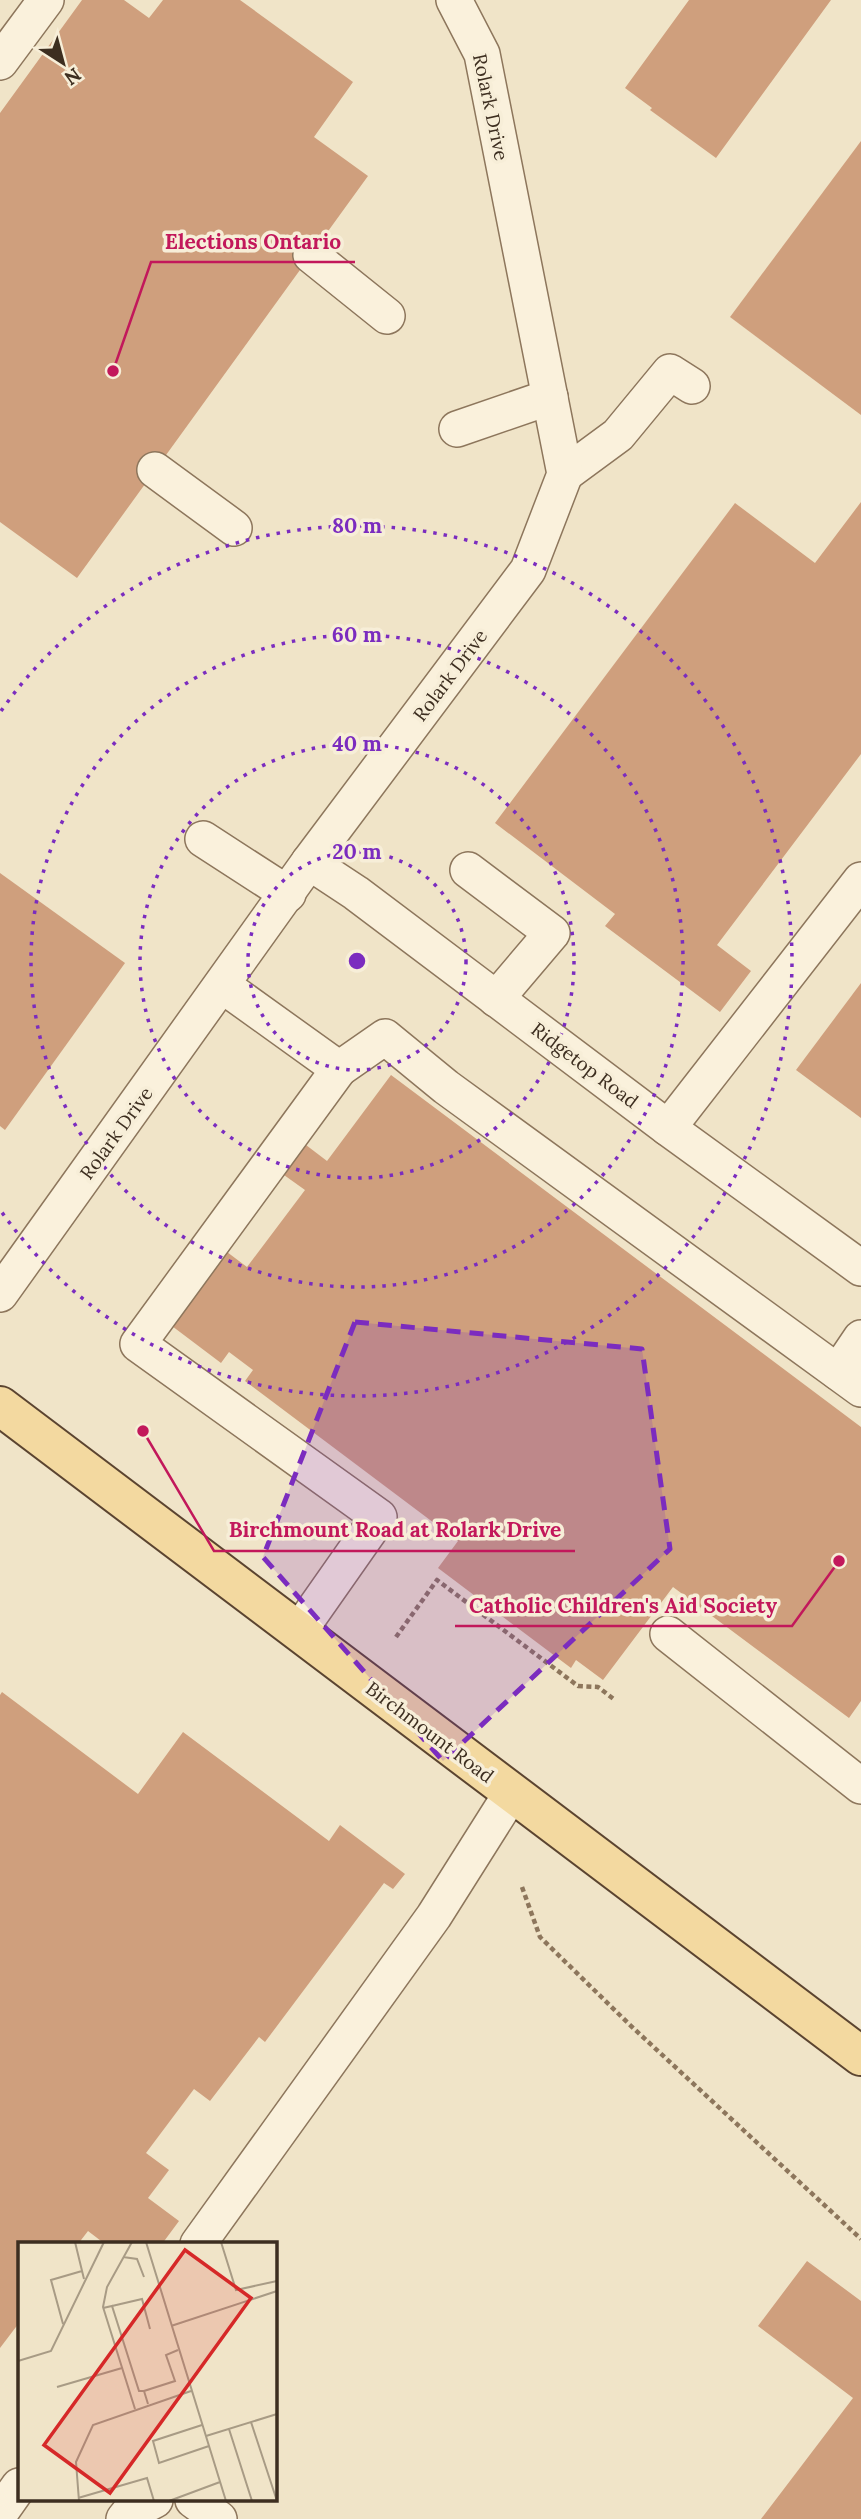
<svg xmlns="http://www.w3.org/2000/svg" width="861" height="2519" viewBox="0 0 861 2519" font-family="Lora,serif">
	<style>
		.building { fill: #cf9f7d }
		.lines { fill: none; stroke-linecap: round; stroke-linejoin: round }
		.minor-casing { stroke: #8d765c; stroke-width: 38 }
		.major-casing { stroke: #5b4430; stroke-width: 42 }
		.path { stroke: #8d765c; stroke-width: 4.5; stroke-dasharray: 5 3.5; stroke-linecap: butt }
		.minor { stroke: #faf1dc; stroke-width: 35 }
		.major { stroke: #f3d9a0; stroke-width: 38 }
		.marked { fill: #7b2cbf; fill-opacity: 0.2; stroke: #7b2cbf; stroke-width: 5; stroke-dasharray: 14 9; stroke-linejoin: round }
		.ring { fill: none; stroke: #7b2cbf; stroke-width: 3.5; stroke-dasharray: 3.5 7 }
		.labels { text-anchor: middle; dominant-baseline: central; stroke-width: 7; stroke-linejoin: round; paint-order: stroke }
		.street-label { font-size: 19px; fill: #3d2e20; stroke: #f7eed8 }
		.inset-road { fill: none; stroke: #a89b85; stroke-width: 2 }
		.view { fill: #d62828; fill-opacity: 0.15; stroke: #d62828; stroke-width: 3.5 }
		.inset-edge { fill: none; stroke: #3d2e20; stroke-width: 3.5 }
		.centre { fill: #7b2cbf; stroke: #f7eed8; stroke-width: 3.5 }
		.ring-label { font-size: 21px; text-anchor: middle; font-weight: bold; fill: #7b2cbf; stroke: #f7eed8; stroke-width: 7; stroke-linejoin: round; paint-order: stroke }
		.leader { fill: none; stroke: #c2185b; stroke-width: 2.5 }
		.callout-dot { fill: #c2185b; stroke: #f7eed8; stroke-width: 2.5 }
		.callout-label { font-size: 21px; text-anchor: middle; font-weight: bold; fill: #c2185b; stroke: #f7eed8; stroke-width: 7; stroke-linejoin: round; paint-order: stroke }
	</style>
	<rect width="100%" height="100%" fill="#f0e4c8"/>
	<g class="building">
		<path d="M82,0h42l25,18 14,-18h77l113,82 -39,55 54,39 -291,402 -77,-56v-409z"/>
		<path d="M689,0h142l-115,158 -66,-48 2,-2 -27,-20z"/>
		<path d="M861,141v274l-131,-98z"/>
		<path d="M861,502v252l-144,191 34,26 -31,41 -115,-86 10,-12 -120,-91 240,-320 80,60z"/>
		<path d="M0,873l125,90 -120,167 -5,-4z"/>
		<path d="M861,983v135l-65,-48z"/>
		<path d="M391,1075l470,352v274l-12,17 -176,-131 -70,93 -27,-20 -5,8 -133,-100 20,-27 -213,-160 8,-11 -24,-18 -8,11 -53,-40 55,-74 24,18 58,-77 -21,-15 22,-30 21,16z"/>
		<path d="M2,1692l136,102 45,-62 146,109 11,-16 65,49 -12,15 -9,-6 -119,159 -6,-5 -49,64 -16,-12 -48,64 23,17 -21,28 31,23 -17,23h-57l-17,-13 -10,13h-59v79l-19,25v-653z"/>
		<path d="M807,2261l54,40v218h-100l92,-121 -95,-72z"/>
	</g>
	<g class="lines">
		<g class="minor-casing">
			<g id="minor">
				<path d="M0,62l46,-62"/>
				<path d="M311,255l76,61"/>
				<path d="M457,429l93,-32"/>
				<path d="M155,470l79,58"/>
				<path d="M565,474l53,-39 52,-63 22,14"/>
				<path d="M203,839l85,55"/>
				<path d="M309,862l47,31 312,235 193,140"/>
				<path d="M468,870l84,63 -56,66"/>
				<path d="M222,985l117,84 -201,275 241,173 -80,114"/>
				<path d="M339,1069l46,-32 61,50 415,302"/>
				<path d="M668,1128l193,-248"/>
				<path d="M0,1294l309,-432 219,-292 37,-96 -83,-420 -28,-54"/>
				<path d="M838,1372l23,-34"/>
				<path d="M668,1634l193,152"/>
				<path d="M198,2244l236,-328 77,-122"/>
				<path d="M193,2500l26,19"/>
				<path d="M0,2513l19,-27"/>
				<path d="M124,2519l4,-5 27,-14"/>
			</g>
		</g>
		<g class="major-casing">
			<path id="major" d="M0,1406l861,650"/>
		</g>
		<g class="path">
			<path d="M396,1637l41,-57 141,106 20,1 17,13"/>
			<path d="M522,1887l18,50 91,89 230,213"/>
		</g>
		<use href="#minor" class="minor"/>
		<use href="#major" class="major"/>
	</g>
	<path class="marked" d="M355,1322l287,27 28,200 -227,212 -180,-204z"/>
	<g class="ring">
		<circle cx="357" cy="961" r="109"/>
		<circle cx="357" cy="961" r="217"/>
		<circle cx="357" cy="961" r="326"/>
		<path d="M1 711A435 435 0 1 1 1 1211"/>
	</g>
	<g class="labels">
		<g class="street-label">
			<text transform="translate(491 107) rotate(78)">Rolark Drive</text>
			<text transform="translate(450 675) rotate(-53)">Rolark Drive</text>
			<text transform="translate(585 1065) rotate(37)">Ridgetop Road</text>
			<text transform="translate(116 1133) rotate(-54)">Rolark Drive</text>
			<text transform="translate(430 1732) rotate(37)">Birchmount Road</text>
		</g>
	</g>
	<g transform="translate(18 2242)">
		<rect width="259" height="259" fill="#f0e4c8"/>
		<path class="inset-road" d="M57,0l9,37M114,0l-25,45 -4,20 32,102M128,0l80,259M203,0l15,48 41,-9M105,15l14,2 7,18M94,64l30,-7 8,30M85,66l9,-2 27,85h5M45,82l-12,-44 31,-9M153,84l106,-35M0,119l33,-10 53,-109M39,145l65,-19M130,162l-4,-13 31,-10 -9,-26 12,-5M233,180l26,79M184,183l-49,16 6,22 50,-17M211,187l23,72M188,194l71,-22M60,256l69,-20 7,23M61,259l-3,-39 17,-37 98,-34M151,259l51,-19"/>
		<path class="view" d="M167,8l66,48 -141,195 -66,-48z"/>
		<rect width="259" height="259" class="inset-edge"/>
	</g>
	<circle cx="357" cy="961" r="10" class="centre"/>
	<g class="ring-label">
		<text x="357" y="533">80 m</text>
		<text x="357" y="642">60 m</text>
		<text x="357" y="751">40 m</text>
		<text x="357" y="859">20 m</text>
	</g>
	<path class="leader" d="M113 371L151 262H355M143 1431L214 1551H575M839 1561L792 1626H455"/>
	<g class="callout-dot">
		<circle cx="113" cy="371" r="7"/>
		<circle cx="143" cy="1431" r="7"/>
		<circle cx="839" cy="1561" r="7"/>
	</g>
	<g class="callout-label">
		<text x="253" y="249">Elections Ontario</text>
		<text x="395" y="1537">Birchmount Road at Rolark Drive</text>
		<text x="623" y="1613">Catholic Children's Aid Society</text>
	</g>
	<g transform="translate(63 63) rotate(144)" stroke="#f7eed8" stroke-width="5" paint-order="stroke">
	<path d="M0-5L12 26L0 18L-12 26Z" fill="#3d2e20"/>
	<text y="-10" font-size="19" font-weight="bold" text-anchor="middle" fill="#3d2e20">N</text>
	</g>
</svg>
